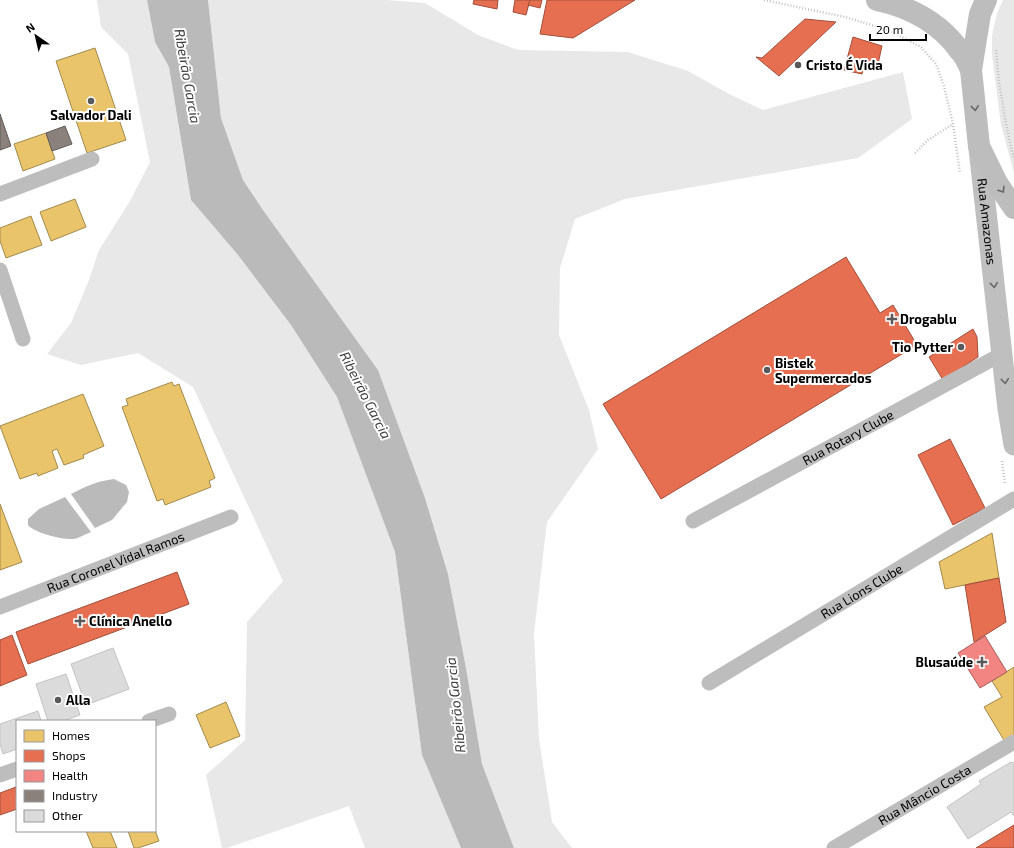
<svg xmlns="http://www.w3.org/2000/svg" width="1014" height="848" viewBox="0 0 1014 848" font-family="'Exo 2',sans-serif">
	<style>
		.green { fill: #e8e8e8 }
		.water { fill: #bababa }
		.homes { fill: #e9c46a; stroke: #a3894a }
		.shops { fill: #e76f51; stroke: #a24e39 }
		.health { fill: #f28482; stroke: #a95c5b }
		.industry { fill: #8a817c; stroke: #615a57 }
		.building { fill: #dbdbdb; stroke: #c3c3c3 }
		.lines { fill: none; stroke-linecap: round; stroke-linejoin: round }
		.path { stroke: #c2c2c2; stroke-width: 2.5; stroke-dasharray: 1 2; stroke-linecap: butt }
		.street { stroke: #bdbdbd; stroke-width: 15 }
		.secondary { stroke: #bfbfbf; stroke-width: 21 }
		.primary { stroke: #bdbdbd; stroke-width: 22 }
		.oneway { stroke: #686868 }
		.oneway2 { stroke: #696969 }
		.poi-dot { fill: #595959; stroke: #fff; stroke-width: 1.5 }
		.labels { text-anchor: middle; dominant-baseline: central; stroke-width: 4; stroke-linejoin: round; paint-order: stroke }
		.poi-label { font-size: 13px; font-weight: bold; fill: #000; stroke: #fff; text-anchor: start }
		.street-label { font-size: 13px; fill: #000; stroke: #fff }
		.water-label { font-size: 14px; font-style: italic; fill: #3d3d3d; stroke: #fff }
	</style>
	<rect width="100%" height="100%" fill="#fff"/>
	<g class="green">
		<path d="M97,0h50l8,42 14,25 22,133 47,55 53,70 46,72 58,155 27,203 39,93h-96l-16,-42 -122,42h-5l-16,-73 39,-35 2,-118 36,-41 -90,-194 -55,-34 -57,12 -34,-11 24,-31 18,-43 10,-30 31,-49 20,-39 -22,-108 -27,-27z"/>
		<path d="M208,0h179l38,3 53,32 40,15 110,2 60,19 41,23 34,16 140,-38 9,47 -54,39 -233,41 -50,20 -15,49 -1,67 30,75 9,39 -51,73 -13,111 5,106 13,83 20,26h-58l-32,-84 -16,-96 -18,-94 -23,-76 -47,-128 -115,-160 -20,-30 -22,-62z"/>
		<path d="M1003,0h11v173l-13,-48 -9,-70v-20l5,-22z"/>
	</g>
	<g class="water">
		<path d="M147,0h61l13,118 22,62 20,30 115,160 47,128 23,76 18,94 16,96 32,84h-53l-39,-93 -27,-203 -58,-155 -46,-72 -53,-70 -47,-55 -22,-133 -14,-25z"/>
		<path d="M114,479l12,6 3,7 -2,10 -15,18 -17,8 -24,-34c15,-8 27,-13 43,-15z"/>
		<path d="M65,497l26,35c-6,2 -13,7 -18,7 -10,1 -39,-6 -45,-14v-6l11,-10z"/>
	</g>
	<g class="homes">
		<path d="M95,48l31,92 -39,13 -31,-92z"/>
		<path d="M46,133l9,26 -32,12 -9,-27z"/>
		<path d="M75,199l11,28 -35,14 -11,-29z"/>
		<path d="M31,216l11,29 -36,13 -6,-17v-13z"/>
		<path d="M172,382l2,4 5,-2 36,94 -6,3 2,6 -46,18 -2,-6 -6,2 -35,-94 6,-2 -2,-6z"/>
		<path d="M83,394l21,52 -21,9 1,3 -20,7 -7,-16 -5,2 6,17 -20,8 -1,-3 -17,6 -20,-53z"/>
		<path d="M0,504l22,58 -22,8z"/>
		<path d="M992,533l7,45 -54,11 -6,-27z"/>
		<path d="M1014,667v70l-9,5 -21,-35 18,-10 -10,-16z"/>
		<path d="M226,702l14,34 -30,12 -14,-33z"/>
		<path d="M155,830l4,11 -21,7h-4l-6,-17h27z"/>
		<path d="M86,831h24l7,17h-24z"/>
	</g>
	<g class="shops">
		<path d="M474,0h24l-1,9 -24,-5z"/>
		<path d="M515,0h15l-4,15 -13,-3z"/>
		<path d="M530,0h12l-2,8 -12,-3z"/>
		<path d="M547,0h88l-62,38 -33,-4z"/>
		<path d="M805,19l31,3 -57,54 -23,-19 6,1z"/>
		<path d="M853,37l29,9 -4,18 -14,3 -2,7 -18,-4z"/>
		<path d="M846,257l34,56 13,-8 24,40 -256,154 -58,-95z"/>
		<path d="M973,329l4,8 1,20 -35,23 -14,-23z"/>
		<path d="M950,439l35,69 -32,17 -35,-70z"/>
		<path d="M177,572l12,32 -161,60 -12,-32z"/>
		<path d="M999,578l7,44 -32,20 -9,-57z"/>
		<path d="M12,635l15,40 -27,11v-46z"/>
		<path d="M16,787l1,22 -17,6v-22z"/>
		<path d="M1014,825v23h-38z"/>
	</g>
	<path class="health" d="M985,636l22,36 -27,16 -22,-35z"/>
	<g class="industry">
		<path d="M0,114l11,32 -11,4z"/>
		<path d="M65,126l7,18 -20,7 -6,-18z"/>
	</g>
	<g class="building">
		<path d="M113,648l16,41 -43,16 -15,-41z"/>
		<path d="M66,674l14,41 -17,6h-15l-12,-37z"/>
		<path d="M38,711l3,10h-24v28l-14,5 -3,-10v-20z"/>
		<path d="M1011,762l3,1v53l-3,-4 -43,27 -21,-32 34,-23 -2,-3z"/>
	</g>
	<g class="lines">
		<g class="path">
			<path d="M764,0l81,17 43,13 33,17 15,17 8,22 9,38 7,49"/>
			<path d="M996,50l3,32 7,42 8,36"/>
			<path d="M915,153l13,-13 25,-16"/>
			<path d="M1002,461l3,23"/>
		</g>
		<g class="street">
			<path d="M0,194l92,-35"/>
			<path d="M0,270l23,69"/>
			<path id="s1" d="M693,521l309,-167"/>
			<path id="s2" d="M0,607l231,-90"/>
			<path id="s3" d="M709,683l305,-184"/>
			<path d="M149,721l20,-7"/>
			<path d="M0,775l17,-6"/>
			<path id="s4" d="M834,848l180,-106"/>
		</g>
		<path class="secondary" id="s5" d="M979,149l29,260 6,36"/>
		<g class="primary">
			<path d="M877,0c33,7 63,23 83,51 5,5 8,12 11,19"/>
			<path d="M986,0l-6,14 -9,56 8,76 18,37 17,25"/>
		</g>
	</g>
	<defs><path id="oneway-chevron" d="M-2-3.5L2.5 0L-2 3.5" fill="none" stroke-width="1.6" stroke-linecap="round" stroke-linejoin="round"/></defs>
	<g class="oneway">
		<use href="#oneway-chevron" transform="translate(975 108) rotate(84)"/>
		<use href="#oneway-chevron" transform="translate(1002 190) rotate(57)"/>
	</g>
	<g class="oneway2">
		<use href="#oneway-chevron" transform="translate(994 285) rotate(84)"/>
		<use href="#oneway-chevron" transform="translate(1005 381) rotate(84)"/>
	</g>
	<g class="poi-dot">
		<circle cx="798" cy="65" r="4"/>
		<circle cx="91" cy="101" r="4"/>
		<path d="M890 313h4v4h4v4h-4v4h-4v-4h-4v-4h4z"/>
		<circle cx="961" cy="347" r="4"/>
		<circle cx="767" cy="370" r="4"/>
		<path d="M78 615h4v4h4v4h-4v4h-4v-4h-4v-4h4z"/>
		<path d="M980 656h4v4h4v4h-4v4h-4v-4h-4v-4h4z"/>
		<circle cx="58" cy="700" r="4"/>
	</g>
	<g class="labels">
		<g class="poi-label">
			<text x="806" y="65">Cristo É Vida</text>
			<text x="91" y="115" text-anchor="middle">Salvador Dali</text>
			<text x="900" y="319">Drogablu</text>
			<text x="953" y="347" text-anchor="end">Tio Pytter</text>
			<text x="775" y="363">Bistek<tspan x="775" dy="15">Supermercados</tspan></text>
			<text x="89" y="621">Clínica Anello</text>
			<text x="973" y="662" text-anchor="end">Blusaúde</text>
			<text x="66" y="700">Alla</text>
		</g>
		<g class="street-label">
			<text stroke="none"><textPath href="#s5" startOffset="73">Rua Amazonas</textPath></text>
			<text stroke="none"><textPath href="#s1" startOffset="176">Rua Rotary Clube</textPath></text>
			<text stroke="none"><textPath href="#s2" startOffset="124">Rua Coronel Vidal Ramos</textPath></text>
			<text stroke="none"><textPath href="#s3" startOffset="178">Rua Lions Clube</textPath></text>
			<text stroke="none"><textPath href="#s4" startOffset="105">Rua Mâncio Costa</textPath></text>
		</g>
		<g class="water-label">
			<text transform="translate(188 76) rotate(80)">Ribeirão Garcia</text>
			<text transform="translate(366 395) rotate(63)">Ribeirão Garcia</text>
			<text transform="translate(455 705) rotate(-96)">Ribeirão Garcia</text>
		</g>
	</g>
	<rect x="16" y="720" width="140" height="112" fill="#ffffff" stroke="#999999"/>
	<rect x="24" y="730" width="20" height="12" fill="#e9c46a" stroke="#999999"/>
	<text x="52" y="740" font-size="12" fill="#000000">Homes</text>
	<rect x="24" y="750" width="20" height="12" fill="#e76f51" stroke="#999999"/>
	<text x="52" y="760" font-size="12" fill="#000000">Shops</text>
	<rect x="24" y="770" width="20" height="12" fill="#f28482" stroke="#999999"/>
	<text x="52" y="780" font-size="12" fill="#000000">Health</text>
	<rect x="24" y="790" width="20" height="12" fill="#8a817c" stroke="#999999"/>
	<text x="52" y="800" font-size="12" fill="#000000">Industry</text>
	<rect x="24" y="810" width="20" height="12" fill="#dbdbdb" stroke="#999999"/>
	<text x="52" y="820" font-size="12" fill="#000000">Other</text>
	<g transform="translate(36 36) rotate(326)" stroke="#ffffff" stroke-width="3" paint-order="stroke">
	<path d="M0-3L7 15L0 10L-7 15Z" fill="#000000"/>
	<text y="-6" font-size="11" font-weight="bold" text-anchor="middle" fill="#000000">N</text>
	</g>
	<path d="M870 34v6h56v-6" fill="none" stroke="#000000" stroke-width="2"/>
	<text x="876" y="34" font-size="12" fill="#000000" stroke="#ffffff" stroke-width="3" paint-order="stroke">20 m</text>
</svg>
